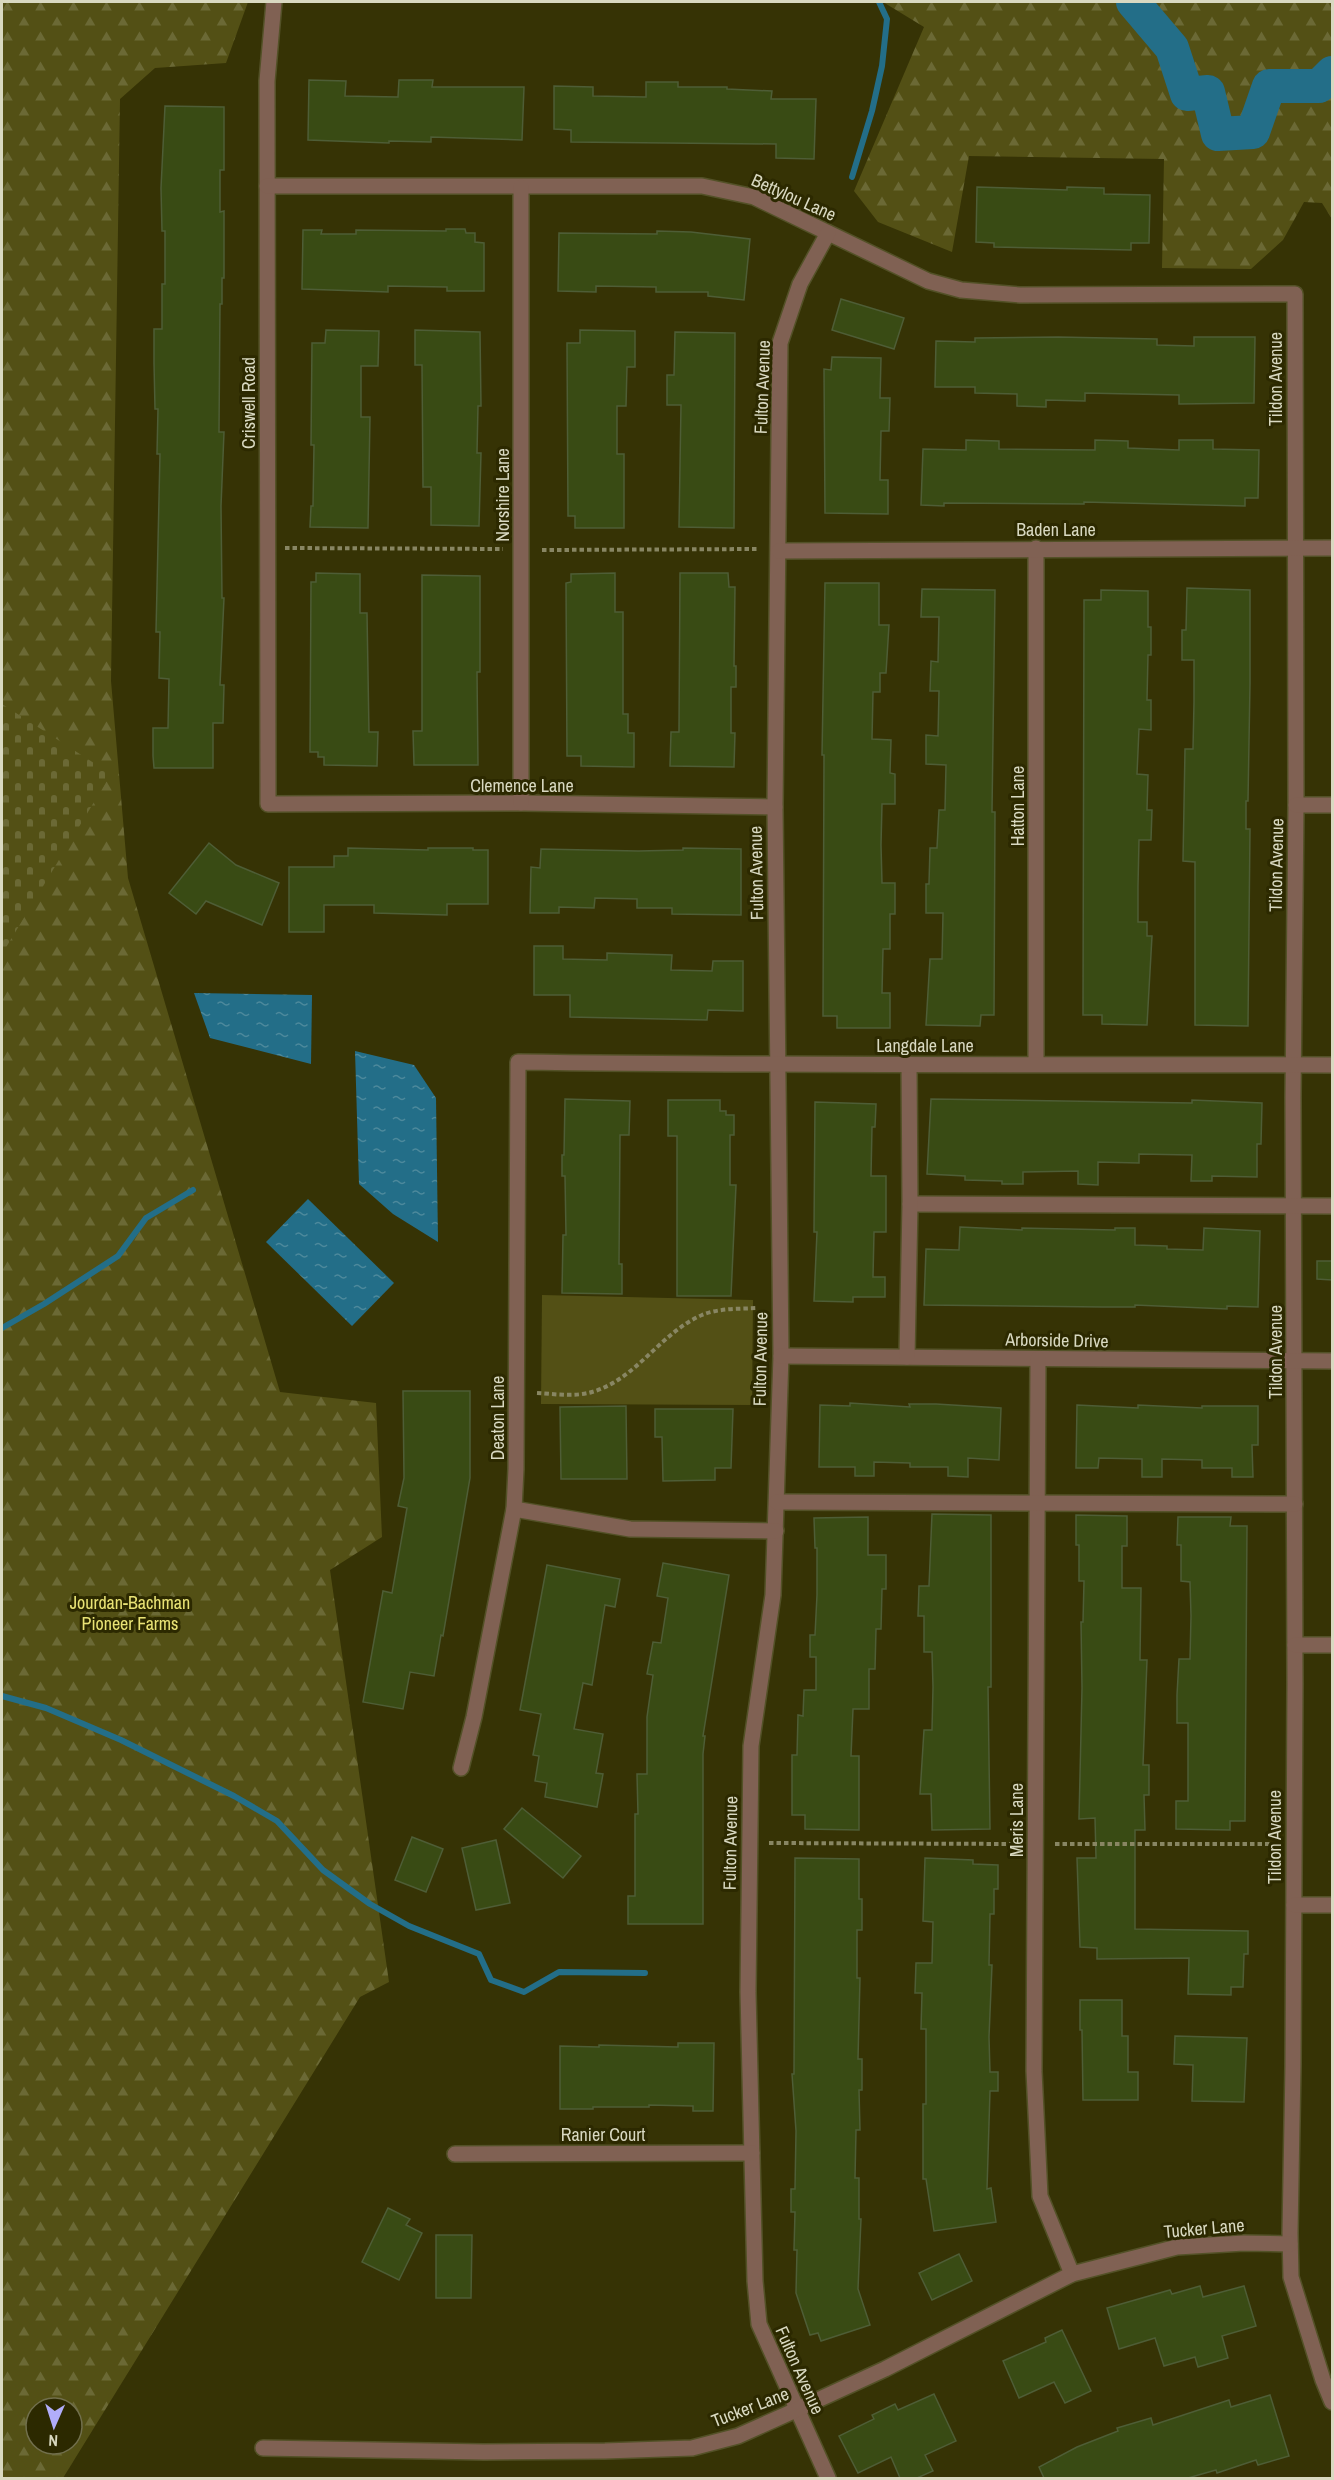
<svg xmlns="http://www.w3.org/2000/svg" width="1334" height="2480" viewBox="0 0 1334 2480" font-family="'Archivo Narrow',sans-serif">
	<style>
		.green { fill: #535015 }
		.forest { fill: url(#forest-firs); fill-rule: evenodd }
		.cemetery { fill: url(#cemetery-stones) }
		.water { fill: url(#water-ripples) }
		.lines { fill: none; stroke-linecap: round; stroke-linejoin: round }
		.stream { stroke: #236e88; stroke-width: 6 }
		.river { stroke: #236e88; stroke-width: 34 }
		.building { fill: #394b14; stroke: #4e5d36; stroke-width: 1.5 }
		.minor-casing { stroke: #535127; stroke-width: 18 }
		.path { stroke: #888663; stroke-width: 4; stroke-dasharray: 4.5 3; stroke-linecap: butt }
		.minor { stroke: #806153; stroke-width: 15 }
		.labels { text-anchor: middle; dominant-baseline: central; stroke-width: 6; stroke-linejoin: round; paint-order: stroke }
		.street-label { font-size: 18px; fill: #d9d9c1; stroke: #2c2900 }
		.park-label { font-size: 18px; fill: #e9e375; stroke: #2c2900 }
	</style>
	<defs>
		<pattern id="forest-firs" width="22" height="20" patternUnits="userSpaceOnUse" patternTransform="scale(1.5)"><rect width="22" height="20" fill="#535015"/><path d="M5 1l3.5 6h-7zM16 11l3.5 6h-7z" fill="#6b6935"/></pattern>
		<pattern id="cemetery-stones" width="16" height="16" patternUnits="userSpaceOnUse" patternTransform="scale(1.5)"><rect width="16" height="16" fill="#535015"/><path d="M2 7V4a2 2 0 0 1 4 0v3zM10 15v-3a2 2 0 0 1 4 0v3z" fill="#6b6935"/></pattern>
		<pattern id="water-ripples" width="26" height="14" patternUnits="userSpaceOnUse" patternTransform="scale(1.5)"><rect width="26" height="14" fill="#236e88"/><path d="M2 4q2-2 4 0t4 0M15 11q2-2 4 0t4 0" fill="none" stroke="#4d899c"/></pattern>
	</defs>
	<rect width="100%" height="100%" fill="#363305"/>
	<path class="green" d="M542,1295l211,5 -1,105 -211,-1z"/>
	<g class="forest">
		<path d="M2,2h246l-22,61 -71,5 -35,31 -9,582 17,197 152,514 96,11 6,134 -52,33 59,412 -29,15 -297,481h-61zM36,2408h36v36h-36z"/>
		<path d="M883,2h449v217l-10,-16 -18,-1 -21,38 -32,29 -89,-1 2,-109 -195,-3 -17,96 -74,-30 -24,-31 70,-164z"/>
	</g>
	<path class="cemetery" d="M2,704l109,70 -109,180v-251z"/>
	<g class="water">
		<path d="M194,993l118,2 -1,69 -101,-26z"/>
		<path d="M355,1051l59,14 22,33 2,144 -45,-28 -34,-30z"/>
		<path d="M308,1199l86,84 -42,43 -86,-84z"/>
	</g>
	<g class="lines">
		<g class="stream">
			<path d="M852,177l20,-66 10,-45 5,-47 -8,-17"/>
			<path d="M2,1328l42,-24 74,-48 28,-38 47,-28"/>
			<path d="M2,1696l44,12 75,32 113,56 43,25 46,49 47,34 39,22 70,28 12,26 33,12 35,-20 86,1"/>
		</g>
		<path class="river" d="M1133,2l39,46 15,46 21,-2 10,42 35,-2 16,-46h50l13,-13"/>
	</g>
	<g class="building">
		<path d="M309,80l37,1 -1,15 53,1 1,-17h34l-1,7h92l-2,53 -91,-3v5l-42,-1v2l-81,-3z"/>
		<path d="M646,82h32v5h49v2l45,2 -1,8h45l-2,60 -38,-1v-14l-205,-2v-12l-17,-1v-43l39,1v9l53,1z"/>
		<path d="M165,106l59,1v63h-4v42l4,-1v67h-2v26h-2l-1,128h5l-3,74 1,92h2l-4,87h4l-1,38h-10v45h-59l-1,-12v-28h15l1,-49 -10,-1 1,-46h-4l4,-178h-3l1,-45h-3l-1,-46v-34h8v-45h3v-53h-3l-1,-43z"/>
		<path d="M977,187l90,3v-3l37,1v6l46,1 -1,48h-18v7l-137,-3v-4l-18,-1z"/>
		<path d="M446,229h19l1,4h9v9l9,1v48h-37v-4l-59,-1v6l-86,-3 1,-59h19l-1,4h35v-4l90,1z"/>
		<path d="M657,231l34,1 59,7 -6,61 -36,-4v-4h-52v-5l-60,-1v6l-38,-1 1,-58 98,1z"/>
		<path d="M841,299l63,19 -10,31 -62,-19z"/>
		<path d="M326,330l53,1 -1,35h-17v51h9l-2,111 -58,-1 1,-21h2l1,-61h-3l1,-102h13z"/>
		<path d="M415,330l65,2 1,74h-3l-1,47h4l-2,73 -48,-1v-38h-8l-1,-122h-7z"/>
		<path d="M580,330l55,1v36h-8l-1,39h-9v48h7v74h-49v-12h-7l-1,-173h13z"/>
		<path d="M675,332l60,1 -1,195 -55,-1 2,-122h-14v-30h7z"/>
		<path d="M1058,337l99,2v6l37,1v-9h61l-1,66 -75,1v-9l-94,-2v8l-39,-1v7l-29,-1v-12l-42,-1v-6h-40l1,-46 39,1v-4z"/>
		<path d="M832,357l49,1 -1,40h10l-1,33h-8l-1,49h8v34l-63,-1 -1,-144 7,1z"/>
		<path d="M966,440l33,1v8l96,1v-10l33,1v7l51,2v-10h34v9l46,1 -1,48h-13v8l-161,-4v2l-140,-1v3l-23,-1 2,-56 43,1z"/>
		<path d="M316,573l44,1v39h7l2,119h9l-1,34 -53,-1v-8h-6v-5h-8l1,-170h5z"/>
		<path d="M615,573v39h8v102h5v19h6v34l-53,-1v-10h-14l-1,-173 5,-1v-8z"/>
		<path d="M680,573h48l1,14h6l-1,79h2v21h-5v46h4l-1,34 -64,-1 1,-34h8z"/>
		<path d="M422,575l58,1v96h-3l1,93h-64l-1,-34h9z"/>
		<path d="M825,583h54v42h10l-3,48h-6v19h-7l-1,47 19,1 -1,33 5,1v30h-13l-1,41 1,38h13v31h-5v35h-7l-1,44h8v35h-53v-12h-14l1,-261h-2z"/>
		<path d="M1187,588l63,2v93l-2,118h-2v28h4l-2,197 -53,-1v-163l-12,-1 2,-112h8l1,-47v-42h-12v-30h4z"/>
		<path d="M922,589l73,1 -3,222h3l-1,203h-13l-1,11 -54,-1 4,-66h12l1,-46h-17v-29h3l1,-36h7l2,-38h6l1,-45 -20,-1v-29l12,1 1,-45h-9l1,-30 7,1 1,-45h-18z"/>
		<path d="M1101,590l47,1v36h3v28h-3l-1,45h4v30l-12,-1 -2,45 11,1 -1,35h5l-1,30h-12l-1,46v36h9v14h5l-5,89 -45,-1v-9h-19l1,-415h17z"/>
		<path d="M209,843l27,22 43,18 -17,42 -56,-24 -10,13 -27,-21z"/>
		<path d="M348,848l80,2v-2h45v2h15v54h-41v11l-73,-2v-8h-50v27h-35v-65h45v-11h14z"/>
		<path d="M683,848l58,1v66l-69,-1v-6h-35v-9l-42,-1 -1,10 -35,-1v6h-29l1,-46 9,1 1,-19 97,2 45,-1z"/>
		<path d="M534,946h29v13l44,1v-7l65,2 -1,15 41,1 1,-10h30v50l-35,-1 -1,10 -137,-3v-22h-36z"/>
		<path d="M565,1099l65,2 -1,34h-9l-1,129h3v30l-60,-1 1,-58h3l-1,-59h-3v-21h2z"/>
		<path d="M931,1099l261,4v-3l24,1 46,2 -1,41h-4v33l-45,-1v5h-21l1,-26 -53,-1v9l-41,-1v23l-20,-1v-13l-55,1v12h-21v-3l-37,-1v-4l-38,-2z"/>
		<path d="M668,1100h52v11h6v4h8v20h-4v50h6l-5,111h-54v-160h-9z"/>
		<path d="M815,1102l61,2 -1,23h-3l-1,49h15v56h-12l-1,45h12v20h-32v5l-39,-1 3,-69h-3z"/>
		<path d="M960,1227l62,3v-2l93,2v-2h20v17l32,1v3l36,1 1,-22 56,3 -2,76 -31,-1v3l-92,-4v2h-32l-179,-2 2,-56 33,1z"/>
		<path d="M1317,1261h15v19l-15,-1z"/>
		<path d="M403,1391h67v87l-27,158 -2,-1 -7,41 -24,-4 -7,37 -40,-7 20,-111 9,2 15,-85 -9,-2 6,-28z"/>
		<path d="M850,1403l60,4 -1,-3h27l65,4 -2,52 -31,-2v19l-20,-1v-9h-38v-4l-36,-1v14h-19v-9h-36l1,-62 30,1z"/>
		<path d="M1077,1405l61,3v-3l64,3v-2h56v39h-6l1,32h-21v-9h-30v-8l-40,-1v18h-20v-18l-43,-1 -1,10h-22z"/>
		<path d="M626,1406l1,73h-66l-1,-72z"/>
		<path d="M655,1409h78l-2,59h-16v12l-52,1 -1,-44h-7z"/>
		<path d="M932,1514l59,1v172h-3l2,142 -58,1 -1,-36h-11l4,-64h8l1,-43 -1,-35h-8v-36h-6l1,-30h10z"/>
		<path d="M1076,1515l51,1v30h-5v42h19l-1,72h7l-4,105h6v30h-5l1,35h-10v99l113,2v23h-4l-1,33h-12v8l-43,-1 1,-36 -92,1v-11l-17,-1 -3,-89h19l-1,-40 -16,1 3,-131 -1,-66h2l1,-41h-5v-36h-3z"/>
		<path d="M868,1517v38h18v34h-4l-1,40h-5l-1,40h-6v40h-16l-2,47h8v74l-54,-1v-14h-13v-60h5l1,-40 5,1 1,-26h12v-33h-6v-22h5l2,-40v-47h-2l-1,-30z"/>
		<path d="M1178,1517h53l-1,9h17l-2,295h-15v9l-54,-1v-28h12v-78h-11v-28l2,-36h11l1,-43 -1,-34 -9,-1v-36h-4z"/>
		<path d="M663,1563l66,12 -26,161h2l-2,18v170h-75v-28h7v-82h3l-1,-40h10v-57l6,-42 -6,-1 6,-32 8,1 7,-45 -11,-2z"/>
		<path d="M547,1565l73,14 -5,28 -10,-2 -13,80 -9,-2 -9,46 29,5 -7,39 7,1 -6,33 -52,-10 2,-14 -12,-2 4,-25 -6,-1 8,-41 -21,-4z"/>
		<path d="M522,1808l59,48 -18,22 -59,-49z"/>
		<path d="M412,1837l31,12 -17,43 -31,-12z"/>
		<path d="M496,1840l14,63 -34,7 -14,-62z"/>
		<path d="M795,1858l64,1v40h3v31h-5v48h3l-2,81h4v31h-3l1,40h-4l-1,48h4v41h2l-3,70 12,36 -49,16 -3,-8 -8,2 -14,-42 1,-43h-3l1,-38h-4v-23h4l1,-58 -4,-57h2z"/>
		<path d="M925,1858l48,2v4l25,1v24h-4v25h-4l-1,51h3l-3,72 1,35h8v19h-8l-3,98 4,-1 5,34 -62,9 -8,-52h-3v-75h3v-75h-5l1,-36h-7l1,-30h16l1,-41 -10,-1z"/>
		<path d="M1080,2000h42v36h6v36h10v28h-55l-1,-70h-2z"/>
		<path d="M1175,2036l72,2 -3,64 -52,-1 1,-36 -19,-1z"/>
		<path d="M678,2043h36l-1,68h-20v-5l-44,-1v2h-56v2h-33v-63l39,1v-2l79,2z"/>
		<path d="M388,2208l22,11 -4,6 16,8 -23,47 -37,-18z"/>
		<path d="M436,2235h36l-1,63h-35z"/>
		<path d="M959,2254l13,27 -40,19 -13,-27z"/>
		<path d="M1200,2286l3,11 41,-11 12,40 -34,10 6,22 -30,9 -3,-10 -31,9 -9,-28 -36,11 -12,-41 63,-18 2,4z"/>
		<path d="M1062,2330l29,61 -26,12 -11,-21 -35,16 -16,-37 43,-19 -1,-4z"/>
		<path d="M934,2394l22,47 -31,14 8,16 -16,7h-17l-9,-21 -33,16 -19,-37 35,-17 -2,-4 23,-11 3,6z"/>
		<path d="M1270,2395l19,61 -31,9 -2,-5 -39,13 -1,-3 -28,8h-144l-5,-11 38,-20 41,-16 -1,-3 34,-10 2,7 76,-25 2,7z"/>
	</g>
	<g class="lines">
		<g class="minor-casing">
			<g id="minor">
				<path d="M274,2l-7,79 1,723 253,-1 254,4"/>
				<path d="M267,186h435l52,11 174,84 33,9 59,5 275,-1 1,511 -3,292 2,587 -2,382 -3,167 1,44 32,103 9,22"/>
				<path d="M521,187v616"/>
				<path d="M828,233l-28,51 -20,59 -5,464 6,549 -8,239 -22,151 -3,246 7,289 4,43 69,154"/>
				<path d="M1036,548v516"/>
				<path d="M779,551l553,-3"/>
				<path d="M1296,805h36"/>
				<path d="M910,1204l422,2"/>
				<path d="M781,1356l551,5"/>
				<path d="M907,1357l3,-153 -1,-140"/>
				<path d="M1038,1359l-4,712 6,125 32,78"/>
				<path d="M777,1502l518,2"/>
				<path d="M514,1509l116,20 146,2"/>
				<path d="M1295,1645h37"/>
				<path d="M461,1768l13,-51 40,-208 2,-40 2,-407c272,4 543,2 814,3"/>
				<path d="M1294,1905h38"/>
				<path d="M455,2154l297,-1"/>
				<path d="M263,2448l221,4 121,-1 87,-3 46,-12 58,-26 89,-41 187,-95 105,-27 67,-4 46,1"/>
			</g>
		</g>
		<g class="path">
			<path d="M285,548l218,1"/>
			<path d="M542,550l217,-1"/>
			<path d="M537,1393c17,1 38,4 55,-1 45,-13 68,-59 110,-77 17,-7 37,-6 55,-7"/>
			<path d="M769,1843l248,1"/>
			<path d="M1055,1844h219"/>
		</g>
		<use href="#minor" class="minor"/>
	</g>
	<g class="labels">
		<g class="street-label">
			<text transform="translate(794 197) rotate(24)">Bettylou Lane</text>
			<text transform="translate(1275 379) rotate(-90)">Tildon Avenue</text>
			<text transform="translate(762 387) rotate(-88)">Fulton Avenue</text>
			<text transform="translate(248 403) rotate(-90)">Criswell Road</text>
			<text transform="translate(502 495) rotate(-90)">Norshire Lane</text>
			<text x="1056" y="529">Baden Lane</text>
			<text x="522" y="785">Clemence Lane</text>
			<text transform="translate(1017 806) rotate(-90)">Hatton Lane</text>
			<text transform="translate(1276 865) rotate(-89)">Tildon Avenue</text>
			<text transform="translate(756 873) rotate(-91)">Fulton Avenue</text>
			<text x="925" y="1045">Langdale Lane</text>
			<text transform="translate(1057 1340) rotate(1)">Arborside Drive</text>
			<text transform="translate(1275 1352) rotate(-90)">Tildon Avenue</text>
			<text transform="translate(760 1359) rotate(-89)">Fulton Avenue</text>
			<text transform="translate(497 1418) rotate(-90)">Deaton Lane</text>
			<text transform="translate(1016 1820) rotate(-90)">Meris Lane</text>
			<text transform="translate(1274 1837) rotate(-90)">Tildon Avenue</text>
			<text transform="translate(730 1843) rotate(-89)">Fulton Avenue</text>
			<text x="603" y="2134">Ranier Court</text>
			<text transform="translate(1204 2228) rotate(-5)">Tucker Lane</text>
			<text transform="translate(800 2370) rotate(66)">Fulton Avenue</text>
			<text transform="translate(750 2407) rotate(-21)">Tucker Lane</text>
		</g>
		<g class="park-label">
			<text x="130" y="1602">Jourdan-Bachman<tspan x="130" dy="21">Pioneer Farms</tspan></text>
		</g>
	</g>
	<rect width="1334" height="2480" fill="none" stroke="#d9d9c1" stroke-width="6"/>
	<g transform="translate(54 2426) rotate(183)"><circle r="28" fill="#2c2900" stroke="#716f4d" stroke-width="1.5"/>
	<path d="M0-4.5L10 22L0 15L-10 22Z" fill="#b1adfa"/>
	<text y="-9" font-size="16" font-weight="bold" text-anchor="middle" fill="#d9d9c1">N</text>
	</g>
</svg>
